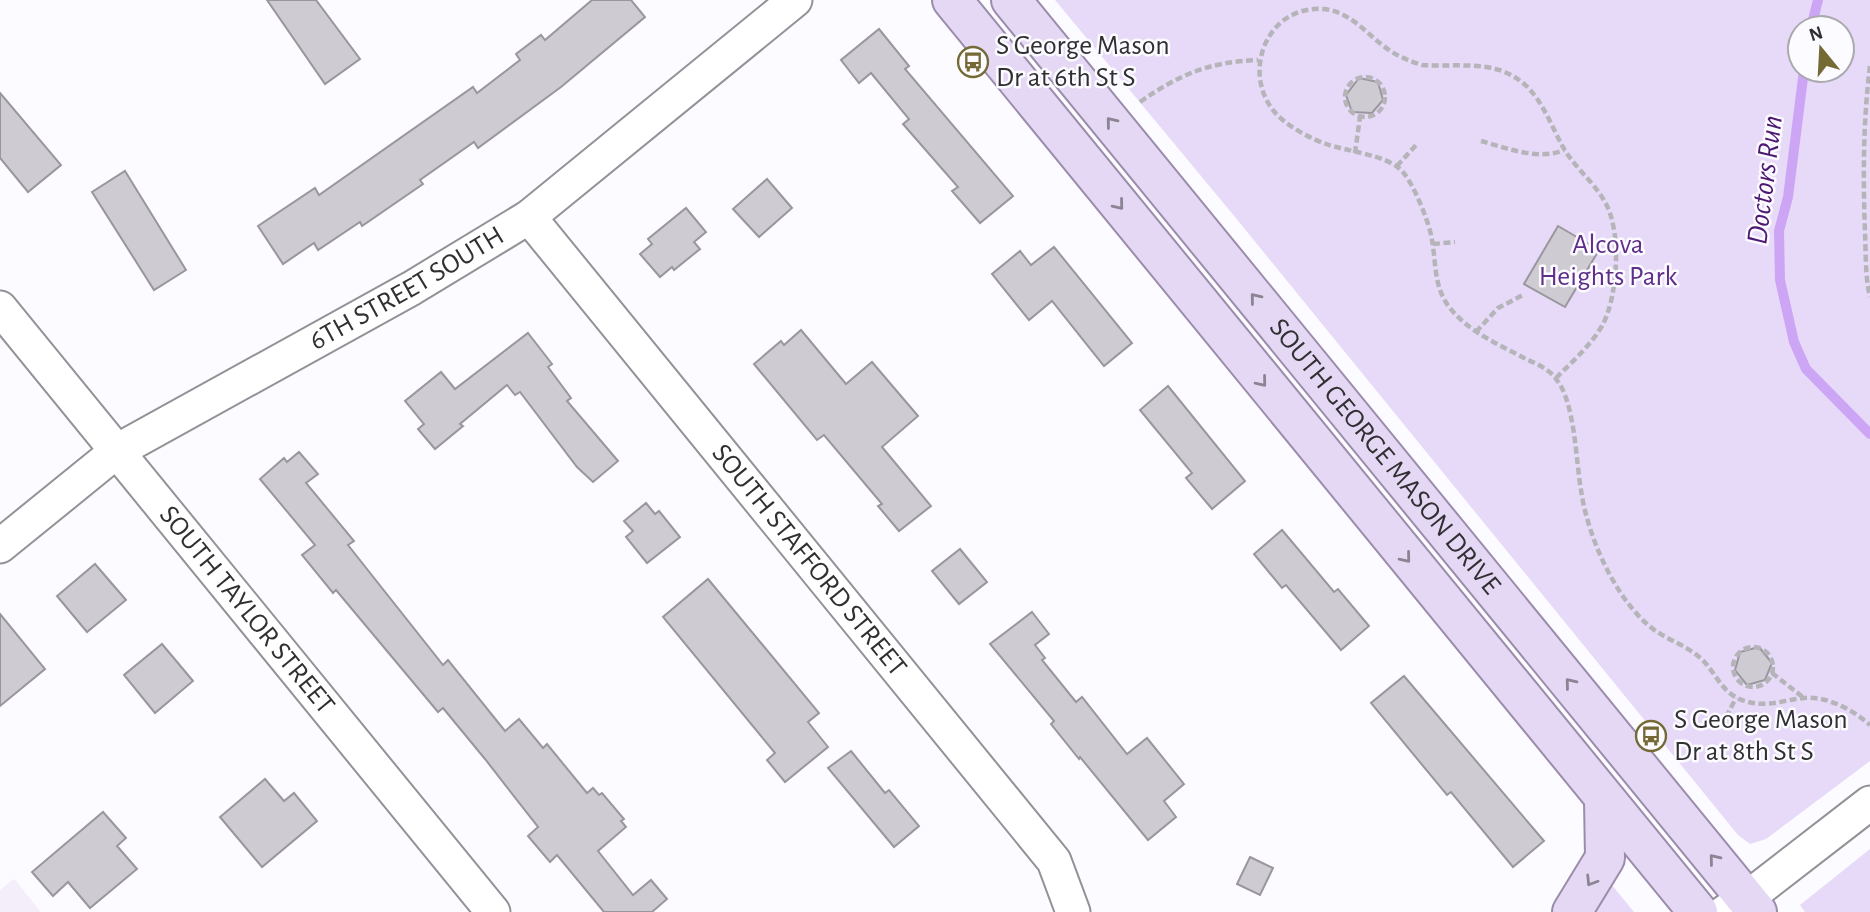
<svg xmlns="http://www.w3.org/2000/svg" width="1870" height="912" viewBox="0 0 1870 912" font-family="'Alegreya Sans',sans-serif">
	<style>
		.built { fill: #f3eef9 }
		.green { fill: #e7daf8; fill-rule: evenodd }
		.lines { fill: none; stroke-linecap: round; stroke-linejoin: round }
		.stream { stroke: #cca6f5; stroke-width: 10 }
		.building { fill: #cecbd2; stroke: #99969d; stroke-width: 2 }
		.minor-casing { stroke: #949197; stroke-width: 37 }
		.major-casing { stroke: #9b8cac; stroke-width: 42 }
		.path { stroke: #b5b4b8; stroke-width: 4.5; stroke-dasharray: 7 3.5; stroke-linecap: butt }
		.minor { stroke: #fff; stroke-width: 33 }
		.major { stroke: #e5d8f5; stroke-width: 38 }
		.oneway { stroke: #8a8493 }
		.labels { text-anchor: middle; dominant-baseline: central; stroke-width: 5; stroke-linejoin: round; paint-order: stroke }
		.poi-label { font-size: 28px; fill: #302f31; stroke: #fcfbff; text-anchor: start }
		.park-label { font-size: 28px; fill: #5f2e88; stroke: #fcfbff }
		.street-label { font-size: 28px; fill: #302f31; stroke: #fcfbff }
		.water-label { font-size: 30px; font-style: italic; fill: #4c1872; stroke: #fcfbff }
	</style>
	<rect width="100%" height="100%" fill="#fcfbff"/>
	<path class="built" d="M14,879l27,33h-41v-22z"/>
	<g class="green">
		<path d="M1055,0h815v761l-104,78 -16,5 -12,-9 -503,-618zM1800,28h42v42h-42z"/>
		<path d="M1870,849v63h-65l-5,-7z"/>
		<path d="M1611,884l23,28h-42z"/>
	</g>
	<g class="lines">
		<g class="stream">
			<path d="M1811,28l7,-28"/>
			<path d="M1804,70l-16,127 -9,34 1,49 14,62 12,27 64,65"/>
		</g>
	</g>
	<g class="building">
		<path d="M267,0h49l44,59 -35,25z"/>
		<path d="M592,0h39l14,17 -84,70 -83,61 -4,-6 -54,38 3,4 -61,42 -2,-4 -42,28 -4,-7 -31,21 -25,-38 57,-38 4,7 154,-108 4,6 43,-33 -4,-6 25,-19 4,5z"/>
		<path d="M879,29l30,37 -4,3 108,127 -33,27 -28,-32 6,-4 -55,-63 6,-5 -38,-46 -12,10 -18,-23z"/>
		<path d="M1359,78l19,4 5,18 -11,13 -20,-1 -6,-17z"/>
		<path d="M0,93l61,72 -33,27 -28,-34z"/>
		<path d="M125,171l61,99 -32,20 -62,-98z"/>
		<path d="M767,179l25,29 -33,29 -26,-28z"/>
		<path d="M686,208l20,24 -12,10 6,7 -26,21 -2,-3 -12,10 -20,-23 12,-10 -4,-5z"/>
		<path d="M1558,226l41,24 -34,57 -41,-23z"/>
		<path d="M1054,247l78,96 -28,23 -52,-65 -23,19 -37,-46 28,-23 11,14z"/>
		<path d="M801,330l45,54 26,-22 46,54 -36,31 49,59 -32,25 -21,-25 4,-2 -58,-69 -7,5 -63,-76 27,-23 3,4z"/>
		<path d="M528,333l24,31 -4,3 23,31 -4,3 51,60 -25,21 -16,-15 -57,-75 -5,3 -8,-10 -47,39 3,2 -28,23 -17,-20 6,-5 -19,-23 36,-29 14,17z"/>
		<path d="M1168,386l77,95 -33,28 -26,-31 6,-5 -52,-63z"/>
		<path d="M299,452l19,22 -12,9 48,58 -6,4 95,120 5,-5 57,71 14,-12 24,29 4,-4 40,49 6,-5 6,7 3,-2 22,26 -3,2 5,6 -28,24 35,44 18,-15 16,19 -15,13h-48l-47,-57 -7,7 -22,-26 10,-9 -53,-68 -42,-51 -5,4 -102,-122 -3,3 -31,-38 13,-10 -55,-66 24,-21 3,4z"/>
		<path d="M646,503l9,11 4,-3 21,26 -33,26 -21,-26 7,-6 -9,-10z"/>
		<path d="M1282,530l52,62 4,-3 31,37 -28,24 -55,-65 -4,3 -28,-34z"/>
		<path d="M960,549l27,33 -28,22 -27,-33z"/>
		<path d="M95,564l31,36 -39,32 -30,-36z"/>
		<path d="M708,579l111,134 -11,9 20,25 -43,35 -18,-22 8,-7 -112,-136z"/>
		<path d="M1032,612l17,22 -14,11 10,13 -3,2 34,42 6,-5 45,57 20,-16 37,46 -20,17 12,16 -28,23 -68,-83 -1,2 -28,-35 3,-3 -64,-77z"/>
		<path d="M0,614l45,55 -45,37z"/>
		<path d="M162,644l31,37 -38,32 -31,-38z"/>
		<path d="M1759,647l13,16 -7,17 -18,5 -12,-15 5,-18z"/>
		<path d="M1404,676l140,165 -31,26 -62,-75 -4,3 -76,-92z"/>
		<path d="M851,751l34,42 4,-3 30,36 -25,21 -66,-79z"/>
		<path d="M265,779l19,22 10,-8 23,28 -55,46 -42,-50z"/>
		<path d="M103,812l23,26 -9,8 20,23 -47,39 -22,-26 -15,14 -21,-24z"/>
		<path d="M1250,857l23,11 -13,27 -23,-11z"/>
	</g>
	<g class="lines">
		<g class="minor-casing">
			<g id="minor">
				<path id="s1" d="M529,217l525,644 19,51"/>
				<path id="s2" d="M0,308l493,604"/>
				<path id="s3" d="M0,546l117,-95 295,-163 117,-71 266,-217"/>
				<path d="M1725,912l21,-13 124,-96"/>
			</g>
		</g>
		<g class="major-casing">
			<g id="major">
				<path d="M952,0l746,912"/>
				<path id="s4" d="M1011,0l746,912"/>
				<path d="M1572,912l33,-54 -1,-58"/>
			</g>
		</g>
		<g class="path">
			<path d="M1870,66c-7,56 -7,111 -5,167 1,21 0,43 5,64"/>
			<circle cx="1365" cy="97" r="20"/>
			<path d="M1140,102c40,-28 69,-40 118,-42"/>
			<path d="M1481,141c26,7 58,20 83,9"/>
			<path d="M1355,153l5,-36"/>
			<path d="M1397,166l20,-22"/>
			<path d="M1433,244l22,-2"/>
			<path d="M1476,332l22,-24 25,-13"/>
			<path d="M1556,378c16,-16 34,-32 46,-52 16,-29 20,-95 3,-124 -11,-20 -31,-35 -42,-55 -14,-25 -24,-58 -52,-72 -25,-14 -61,-8 -89,-10 -12,-4 -23,-8 -33,-15 -21,-14 -38,-39 -66,-41 -61,-4 -86,75 -39,112 11,9 28,18 42,23 20,7 59,11 74,25 12,10 30,55 32,71 4,22 2,45 15,64 19,27 51,40 79,55 11,5 23,10 30,20 19,22 20,83 25,111 6,44 32,104 66,134 15,14 35,19 51,32 18,14 22,38 47,45 21,7 38,-1 59,-3 24,-2 49,12 66,27"/>
			<circle cx="1753" cy="667" r="20"/>
			<path d="M1772,673l32,25"/>
			<path d="M1726,717l10,-19"/>
		</g>
		<use href="#minor" class="minor"/>
		<use href="#major" class="major"/>
	</g>
	<defs><path id="oneway-chevron" d="M-2-3.5L2.5 0L-2 3.5" fill="none" stroke-width="1.6" stroke-linecap="round" stroke-linejoin="round" transform="scale(1.75)"/></defs>
	<g class="oneway">
		<use href="#oneway-chevron" transform="translate(1111 122) rotate(-129)"/>
		<use href="#oneway-chevron" transform="translate(1119 205) rotate(51)"/>
		<use href="#oneway-chevron" transform="translate(1255 298) rotate(-129)"/>
		<use href="#oneway-chevron" transform="translate(1262 382) rotate(51)"/>
		<use href="#oneway-chevron" transform="translate(1406 558) rotate(51)"/>
		<use href="#oneway-chevron" transform="translate(1570 683) rotate(-129)"/>
		<use href="#oneway-chevron" transform="translate(1714 859) rotate(-129)"/>
		<use href="#oneway-chevron" transform="translate(1591 881) rotate(122)"/>
	</g>
	<defs>
		<g id="bus-ring" transform="scale(1.575)"><circle r="9.5" fill="#fcfbff" stroke="#756936" stroke-width="1.5"/><path d="M-5-6H5V4H4V6H2V4H-2V6H-4V4H-5ZM-3.5-4V0h7V-4ZM-3.5 1.2v1.5H-2V1.2ZM2 1.2v1.5H3.5V1.2Z" fill="#756936"/></g>
	</defs>
	<g fill-rule="evenodd">
		<use href="#bus-ring" x="973" y="62"/>
		<use href="#bus-ring" x="1651" y="736"/>
	</g>
	<g class="labels">
		<g class="poi-label">
			<text x="996" y="46">S George Mason<tspan x="996" dy="32">Dr at 6th St S</tspan></text>
			<text x="1674" y="720">S George Mason<tspan x="1674" dy="32">Dr at 8th St S</tspan></text>
		</g>
		<g class="park-label">
			<text x="1608" y="245">Alcova<tspan x="1608" dy="32">Heights Park</tspan></text>
		</g>
		<g class="street-label">
			<text stroke="none"><textPath href="#s3" startOffset="483">6TH STREET SOUTH</textPath></text>
			<text stroke="none"><textPath href="#s4" startOffset="590">SOUTH GEORGE MASON DRIVE</textPath></text>
			<text stroke="none"><textPath href="#s1" startOffset="443">SOUTH STAFFORD STREET</textPath></text>
			<text stroke="none"><textPath href="#s2" startOffset="390">SOUTH TAYLOR STREET</textPath></text>
		</g>
		<g class="water-label">
			<text transform="translate(1765 180) rotate(-83)">Doctors Run</text>
		</g>
	</g>
	<g transform="translate(1821 49) rotate(342)"><circle r="33" fill="#fcfbff" stroke="#aaa9ad" stroke-width="2"/>
	<path d="M0-5L12 26L0 18L-12 26Z" fill="#756936"/>
	<text y="-10" font-size="19" font-weight="bold" text-anchor="middle" fill="#302f31">N</text>
	</g>
</svg>
